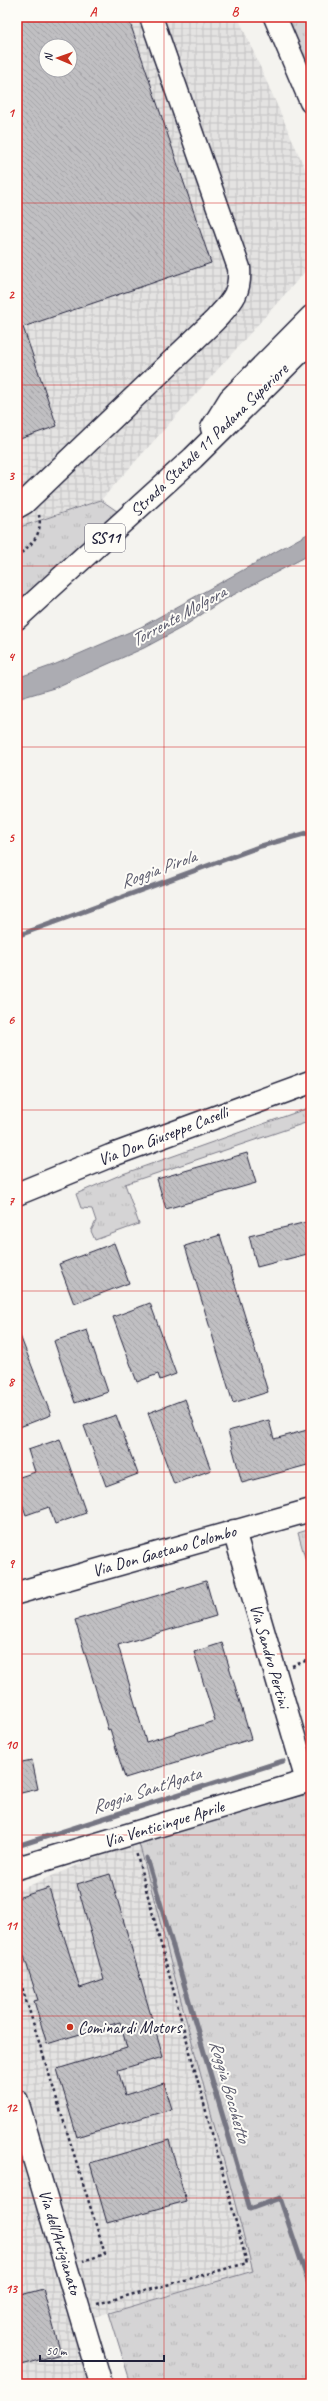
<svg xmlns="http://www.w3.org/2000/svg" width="328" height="2401" viewBox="0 0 328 2401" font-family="Caveat,sans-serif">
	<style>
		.industrial { fill: url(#industrial-grid); fill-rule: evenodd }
		.grass { fill: url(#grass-tufts); stroke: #7c7b88 }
		.water { fill: #acacb2; stroke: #757582 }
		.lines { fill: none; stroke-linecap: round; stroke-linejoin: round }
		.stream { stroke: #757582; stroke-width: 5 }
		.building { fill: url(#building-back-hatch); stroke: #22223b; fill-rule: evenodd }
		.minor-casing { stroke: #22223b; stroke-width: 25 }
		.major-casing { stroke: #22223b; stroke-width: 25 }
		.path { stroke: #22223b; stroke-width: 2.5; stroke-dasharray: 3 3; stroke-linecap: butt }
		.minor { stroke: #fdfcf7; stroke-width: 22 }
		.major { stroke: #fdfcf7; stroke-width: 22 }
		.grid { fill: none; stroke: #d62828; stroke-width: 1; stroke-opacity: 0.55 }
		.poi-dot { fill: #c8321e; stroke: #fdfcf7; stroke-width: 1.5 }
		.labels { text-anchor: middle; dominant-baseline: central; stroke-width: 4; stroke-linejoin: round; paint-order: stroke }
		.shield { fill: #fdfcf7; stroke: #646373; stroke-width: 1 }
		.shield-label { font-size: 16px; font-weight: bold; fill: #22223b }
		.street-label { font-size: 17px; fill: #22223b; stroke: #fdfcf7 }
		.poi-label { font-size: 17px; fill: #22223b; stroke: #fdfcf7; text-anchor: start }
		.water-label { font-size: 18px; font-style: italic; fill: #59596b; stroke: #fdfcf7 }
		.neatline { fill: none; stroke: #d62828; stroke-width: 1.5 }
		.grid-label { font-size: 13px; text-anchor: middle; font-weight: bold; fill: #d62828 }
	</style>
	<defs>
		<pattern id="industrial-grid" width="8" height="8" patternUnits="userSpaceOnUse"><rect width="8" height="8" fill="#e4e3e2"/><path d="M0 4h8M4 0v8" fill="none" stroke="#c3c2c3"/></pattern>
		<pattern id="grass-tufts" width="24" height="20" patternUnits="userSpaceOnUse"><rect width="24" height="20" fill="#d5d4d5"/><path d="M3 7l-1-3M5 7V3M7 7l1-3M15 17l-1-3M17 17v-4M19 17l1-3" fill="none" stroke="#b7b6b8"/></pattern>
		<pattern id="building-back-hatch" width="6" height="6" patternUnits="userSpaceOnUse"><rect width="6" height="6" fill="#c0bfc2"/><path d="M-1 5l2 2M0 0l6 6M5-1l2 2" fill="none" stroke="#a5a4a8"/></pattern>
	</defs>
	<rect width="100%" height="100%" fill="#f4f3ef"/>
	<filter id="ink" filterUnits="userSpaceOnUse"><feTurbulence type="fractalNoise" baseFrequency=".025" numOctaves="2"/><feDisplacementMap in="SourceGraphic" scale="8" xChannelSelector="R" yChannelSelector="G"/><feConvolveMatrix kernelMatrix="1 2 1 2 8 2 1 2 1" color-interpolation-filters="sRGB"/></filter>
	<g filter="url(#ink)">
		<g class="industrial">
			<path d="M17,17h221l73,165v83l-210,235 -84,28zM46,46h24v24h-24z"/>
			<path d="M138,1839l115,432 -170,49 18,64h-84v-493z"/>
		</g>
		<g class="grass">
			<path d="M281,17h30v72z"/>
			<path d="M101,500l26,18 -110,100v-90z"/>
			<path d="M311,1107v14l-186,63 14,40 -44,16 -4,-9 5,-10 -4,-12 -11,-1 -5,-14 44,-19z"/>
			<path d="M311,1529v50l-13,-46z"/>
			<path d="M311,1793v591h-180l-22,-71 144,-42 -115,-432z"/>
		</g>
		<path class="water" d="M311,532v22l-91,48 -37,25 -39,21 -90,40 -37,11v-21l39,-14 85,-37z"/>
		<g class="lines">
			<g class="stream">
				<path d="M17,936l244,-90 50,-14"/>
				<path d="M17,1846l266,-85"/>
				<path d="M147,1858l103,351 30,-11 31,92"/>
			</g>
		</g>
		<g class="building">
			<path d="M17,17h111l83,246 -188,64 34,99 -40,14zM46,46h24v24h-24z"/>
			<path d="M247,1153l9,30 -90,26 -9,-30z"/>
			<path d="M311,1221v32l-54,14 -8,-31z"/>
			<path d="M220,1235l48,157 -35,11 -48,-157z"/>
			<path d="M114,1243l15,40 -55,21 -15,-40z"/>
			<path d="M150,1303l26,71 -16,6 -2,-6 -21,8 -24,-65z"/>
			<path d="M17,1328l34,87 -34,13z"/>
			<path d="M87,1330l21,62 -33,11 -21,-62z"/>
			<path d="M185,1399l26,71 -37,14 -26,-71z"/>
			<path d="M116,1415l22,59 -32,12 -22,-60z"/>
			<path d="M269,1420l5,19 37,-10v35l-69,19 -14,-52z"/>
			<path d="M60,1439l26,74 -31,11 -6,-17 -23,8 -9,-26v-11l18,-6 -7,-22z"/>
			<path d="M206,1581l10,35 -98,29 28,97 69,-21 -21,-69 28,-9 29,96 -126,39 -15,-49 -2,1 -33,-110z"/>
			<path d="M32,1760l6,29 -21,5v-31z"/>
			<path d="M110,1874l53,183 -45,13 7,25 39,-12 8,26 -95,28 -20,-68 70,-21 -7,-26 -73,22 -13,-43 4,-1 -21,-66v-36l32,-10 31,100 24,-8 -27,-96z"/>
			<path d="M169,2140l17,61 -79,22 -17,-60z"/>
			<path d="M43,2289l18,65 -44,12v-70z"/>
		</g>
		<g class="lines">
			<g class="minor-casing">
				<g id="minor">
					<path d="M17,507l7,-4 191,-183c16,-18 26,-26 24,-52l-88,-251"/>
					<path d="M17,1194l93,-38 201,-74"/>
					<path d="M234,1531l73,250"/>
					<path d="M17,1593l294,-83"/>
					<path d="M17,1868l294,-88"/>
					<path d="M17,2101l84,283"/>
				</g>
			</g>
			<g class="major-casing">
				<g id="major">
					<path d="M275,17l36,85"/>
					<path d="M212,428l18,-29 81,-82"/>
					<path d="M17,618l176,-160 118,-117"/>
				</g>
			</g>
			<g class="path">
				<path d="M17,557c14,-13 26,-21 22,-42"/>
				<path d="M311,1549l-3,7 3,12"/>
				<path d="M292,1666l19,-7"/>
				<path d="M17,1971l88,283 -22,7"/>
				<path d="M97,2304l150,-41 -111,-411"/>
			</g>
			<use href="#minor" class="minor"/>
			<use href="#major" class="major"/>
		</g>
	</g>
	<path class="grid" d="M164,17v2367M17,203h294M17,385h294M17,566h294M17,747h294M17,929h294M17,1110h294M17,1291h294M17,1472h294M17,1654h294M17,1835h294M17,2016h294M17,2198h294"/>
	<circle class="poi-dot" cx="70" cy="2027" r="4"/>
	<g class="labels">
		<rect class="shield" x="85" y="524" width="40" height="28" rx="3"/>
		<g class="shield-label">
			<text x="105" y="538">SS11</text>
		</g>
		<g class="street-label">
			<text transform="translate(209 440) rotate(-44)">Strada Statale 11 Padana Superiore</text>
			<text transform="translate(163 1136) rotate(-21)">Via Don Giuseppe Caselli</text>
			<text transform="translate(164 1551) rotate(-16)">Via Don Gaetano Colombo</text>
			<text transform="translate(270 1656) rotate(74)">Via Sandro Pertini</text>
			<text transform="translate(164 1824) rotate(-17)">Via Venticinque Aprile</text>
			<text transform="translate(60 2242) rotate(73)">Via dell'Artigianato</text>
		</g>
		<g class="poi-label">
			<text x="78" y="2027">Cominardi Motors</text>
		</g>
		<g class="water-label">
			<text transform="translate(178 616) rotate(-29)">Torrente Molgora</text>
			<text transform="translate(158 869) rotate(-20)">Roggia Pirola</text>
			<text transform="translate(146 1790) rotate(-18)">Roggia Sant'Agata</text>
			<text transform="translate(230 2091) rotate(74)">Roggia Bocchetto</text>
		</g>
	</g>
	<rect width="328" height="2401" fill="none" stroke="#fdfcf7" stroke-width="44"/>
	<g transform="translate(58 58) rotate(272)"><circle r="19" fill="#fdfcf7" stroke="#a5a5ac"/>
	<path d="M0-3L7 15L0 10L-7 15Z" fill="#c8321e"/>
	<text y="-6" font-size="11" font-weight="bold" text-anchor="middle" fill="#22223b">N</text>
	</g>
	<path d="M40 2355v6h124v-6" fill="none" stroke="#22223b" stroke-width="2"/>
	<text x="46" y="2355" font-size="12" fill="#22223b" stroke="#fdfcf7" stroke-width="3" paint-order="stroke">50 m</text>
	<rect x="22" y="22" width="284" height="2357" class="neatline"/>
	<g class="grid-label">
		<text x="93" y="16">A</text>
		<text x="235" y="16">B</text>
		<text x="11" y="117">1</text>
		<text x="11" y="299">2</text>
		<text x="11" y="480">3</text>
		<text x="11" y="661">4</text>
		<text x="11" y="842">5</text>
		<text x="11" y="1024">6</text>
		<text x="11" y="1205">7</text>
		<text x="11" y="1386">8</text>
		<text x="11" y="1568">9</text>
		<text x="11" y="1749">10</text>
		<text x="11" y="1930">11</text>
		<text x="11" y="2112">12</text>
		<text x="11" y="2293">13</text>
	</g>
</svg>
